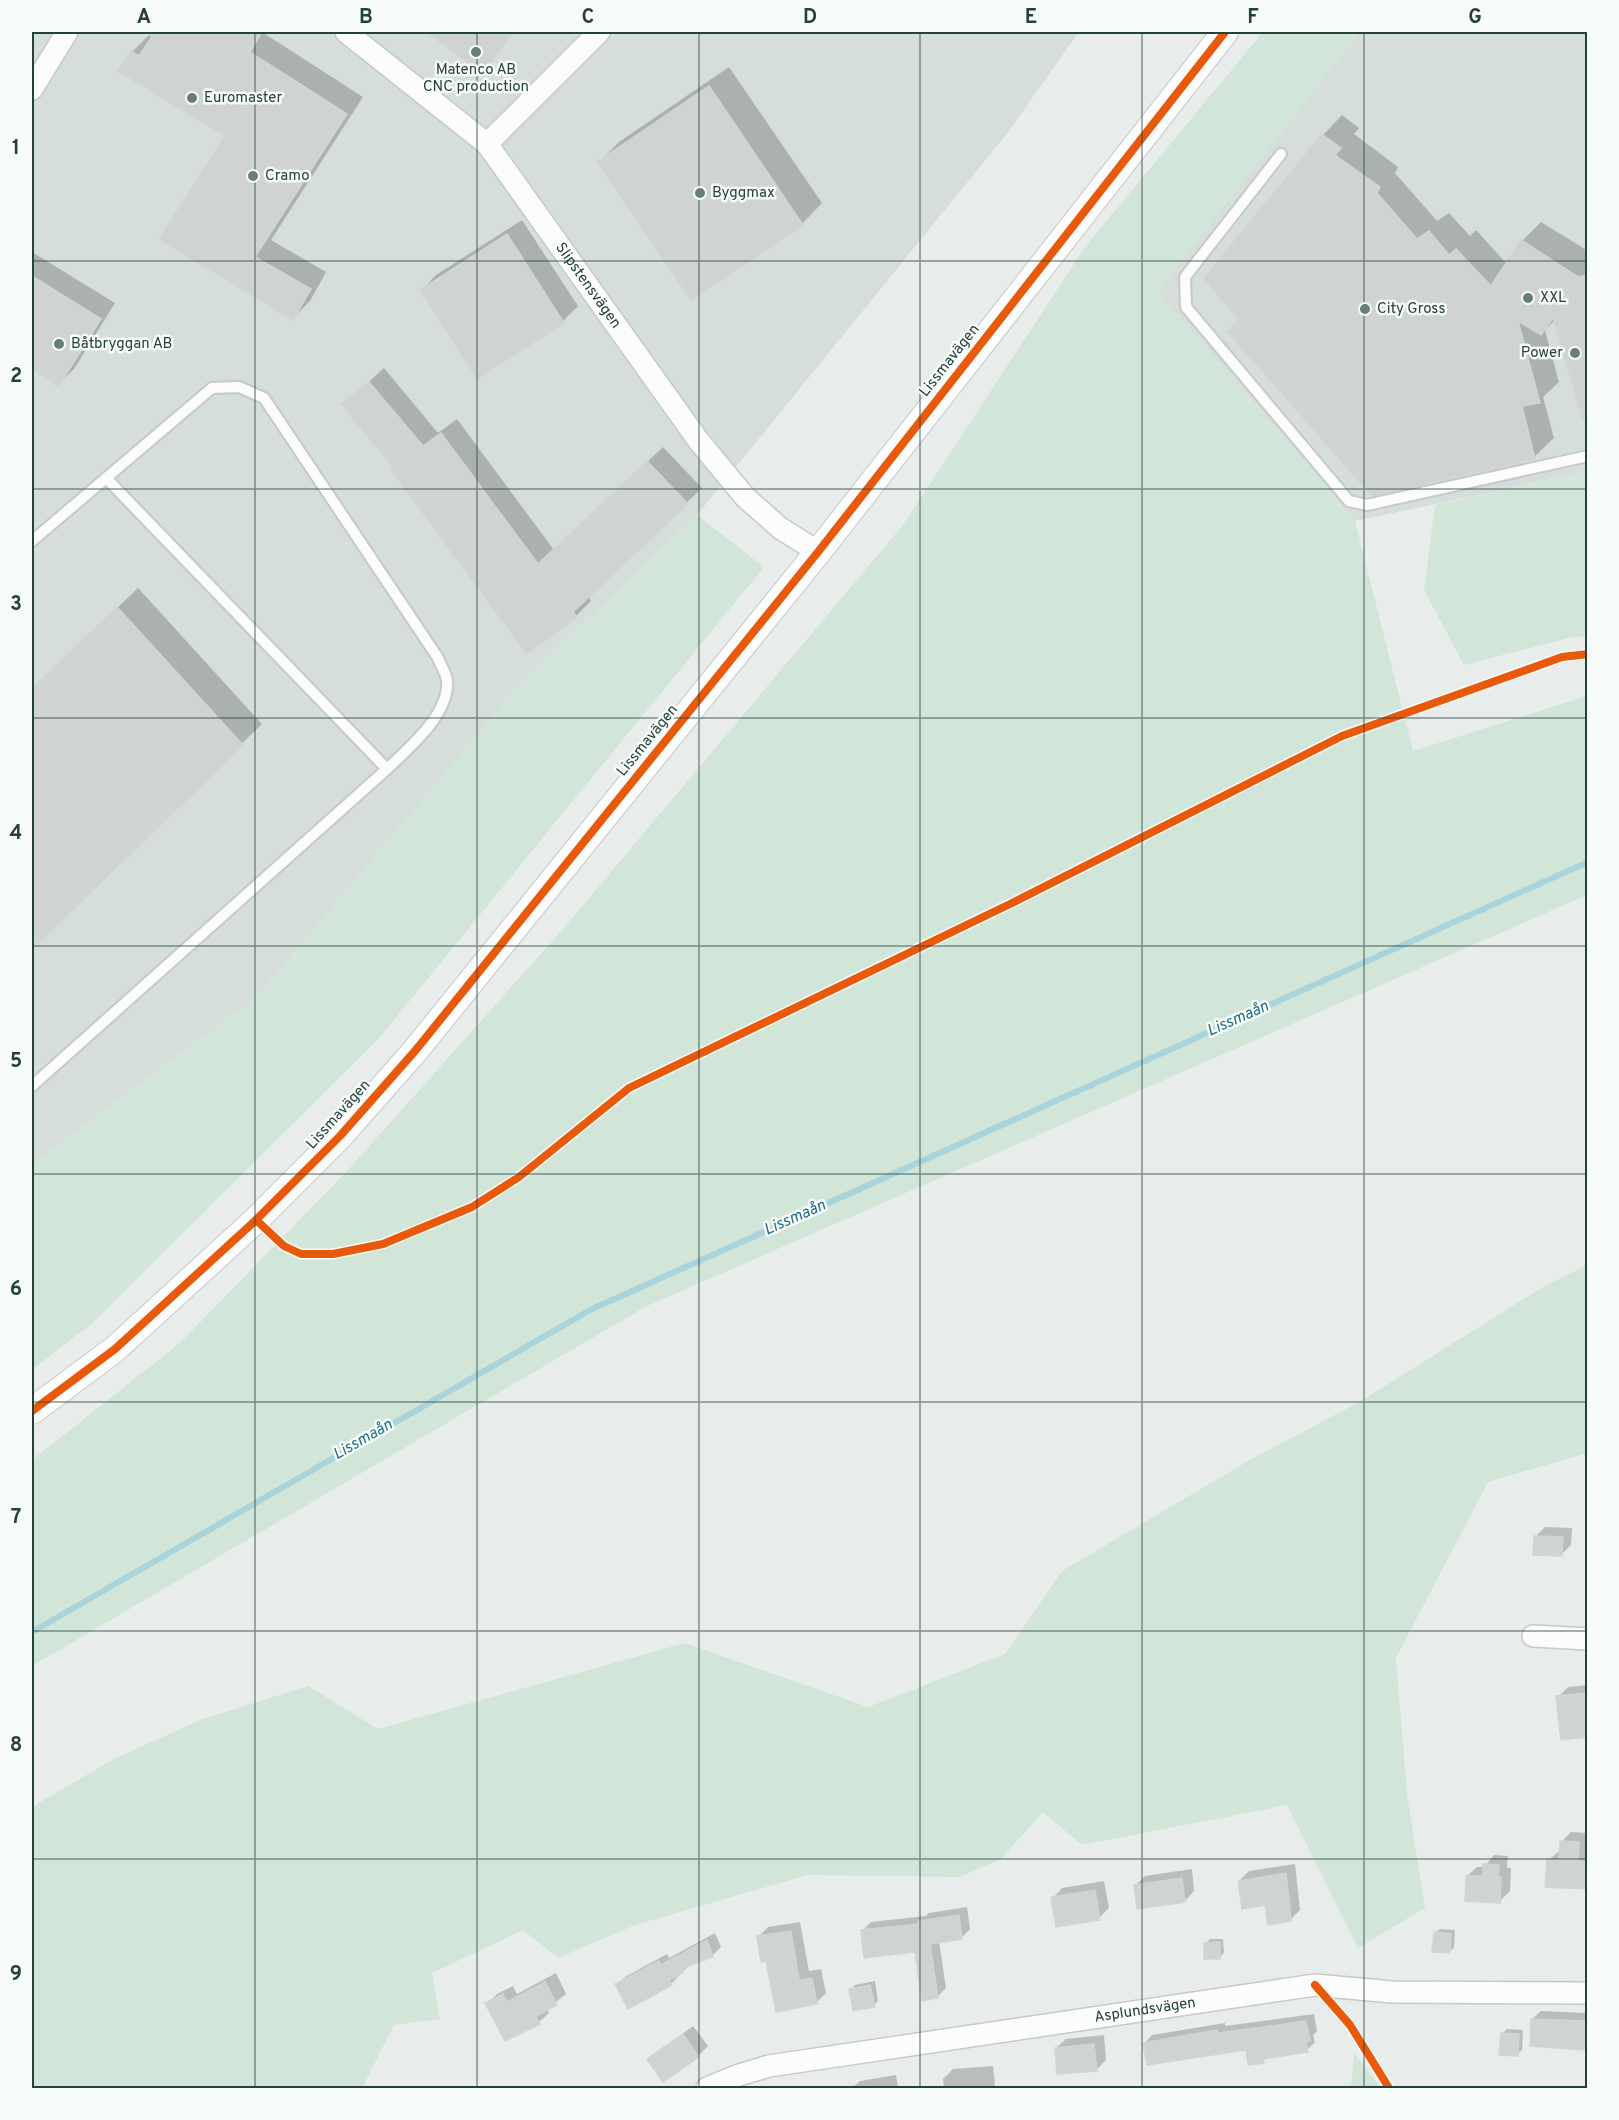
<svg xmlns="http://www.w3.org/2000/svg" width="1619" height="2120" viewBox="0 0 1619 2120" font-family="Overpass,sans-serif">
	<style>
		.built { fill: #d6dedb }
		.green { fill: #d1e6d8 }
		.shadow { fill: #0003 }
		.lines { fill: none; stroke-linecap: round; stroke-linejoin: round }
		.stream { stroke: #a9d4db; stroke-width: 6 }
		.building { fill: #cfd4d2; stroke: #d1d6d4; stroke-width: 1.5 }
		.service-casing { stroke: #c5cac8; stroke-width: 14 }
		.minor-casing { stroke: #c5cac8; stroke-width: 24 }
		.tertiary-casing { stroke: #c5cac8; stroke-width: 28 }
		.service { stroke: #fcfcfc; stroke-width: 10 }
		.minor { stroke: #fcfcfc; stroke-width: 21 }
		.tertiary { stroke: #fcfcfc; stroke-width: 26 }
		.cycleway-casing { stroke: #f7fbf9; stroke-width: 11 }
		.cycleway { stroke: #e8590c; stroke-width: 8 }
		.grid { fill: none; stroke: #24423a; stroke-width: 1.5; stroke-opacity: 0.55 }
		.poi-dot { fill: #697e78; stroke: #f7fbf9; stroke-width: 2 }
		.labels { text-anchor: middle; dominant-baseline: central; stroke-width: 5; stroke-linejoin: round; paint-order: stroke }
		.poi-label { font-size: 15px; fill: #24423a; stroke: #f7fbf9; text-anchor: start }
		.street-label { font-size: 15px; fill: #24423a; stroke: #f7fbf9 }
		.water-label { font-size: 16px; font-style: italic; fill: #1c6f80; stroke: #f7fbf9 }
		.neatline { fill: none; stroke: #24423a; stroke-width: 2 }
		.grid-label { font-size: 20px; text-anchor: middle; font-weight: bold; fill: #24423a }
	</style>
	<rect width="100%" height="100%" fill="#e8edeb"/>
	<g class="built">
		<path d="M32,32h1047l-70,99 -312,384 -176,168 -265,315 -224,167z"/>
		<path d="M1359,32h228v440l-232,49 -198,-230z"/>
	</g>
	<g class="green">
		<path d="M1263,32h96l-202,259 198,230 58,230 174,-55v199l-942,412 -613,359v-206l149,-118 166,-171 216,-242 340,-404 182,-278z"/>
		<path d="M1587,472v164l-14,1 -109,28 -40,-75 11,-85z"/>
		<path d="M697,515l67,52 -384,470 -284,283 -64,50v-205l224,-167 265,-315z"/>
		<path d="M1587,1265v188l-99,29 -92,176 11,136 18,114 -67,40 -71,-143 -205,40 -39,-33 -42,47 -41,18 -152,-2 -173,50 -77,33 -35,-28 -91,43 8,46 -46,6 -32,63h-330v-281l80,-47 88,-40 108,-34 70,43 307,-86 183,64 137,-53 57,-83 186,-110 113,-60 180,-113z"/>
		<path d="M1354,2053l27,35h1h-31z"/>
	</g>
	<g class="shadow">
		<path d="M156,32h111l-2,2 98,63 -92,143 55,32 -16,29 -17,17 -132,-79 66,-104 -95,-83 17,-17 4,3z"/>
		<path d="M429,32h85l-31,39z"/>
		<path d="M729,67l93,136 -20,21 -203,-62 20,-20z"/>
		<path d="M1342,115l17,13 -5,6 44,33 -3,6 42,48 12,-8 21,23 6,-6 31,34 15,-23 19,-19 47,29v137l-12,3 -21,-71 -10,10 14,52 -16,15 11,41 -20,19 -293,-138 82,-184z"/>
		<path d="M522,220l56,86 -15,15 -86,56 -55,-87 14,-15z"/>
		<path d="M32,252l83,51 -41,66 -15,15 -27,-17z"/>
		<path d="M384,368l54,65 19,-14 97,131 109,-103 39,41 -114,109 3,4 -15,15 -181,-148 -52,-63z"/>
		<path d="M138,588l124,136 -230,223v-257z"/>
		<path d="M1545,1527l27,1 -1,17 -10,10 -26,-18z"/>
		<path d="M1588,1685v50l-26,3 -4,-41 10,-10z"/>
		<path d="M1571,1832l17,1v52l-4,3 -36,-28 13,-10v-8z"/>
		<path d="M1494,1855l14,1 -1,12h4l-1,23 -10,10 -33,-25 10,-9h7z"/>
		<path d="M1295,1864l5,46 -10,10 -51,-39 10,-10z"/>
		<path d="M1192,1869l2,22 -9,10 -50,-15 10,-10z"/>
		<path d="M1104,1881l5,27 -10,10 -46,-20 9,-10z"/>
		<path d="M967,1907l3,22 -9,9 -22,3 7,47 -9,9 -21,-47 -54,-19 9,-9 55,-6 3,-3z"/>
		<path d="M800,1922l9,49 12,-2 5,24 -10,10 -49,-44 -9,-22 10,-10z"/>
		<path d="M1440,1929l15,1 -1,17 -5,5 -14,-19z"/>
		<path d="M715,1933l6,14 -8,8 -23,9 -19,20 -54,1 8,-8 42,-23 2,4z"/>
		<path d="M1210,1939h13l1,14 -4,4 -15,-13z"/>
		<path d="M556,1973l10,21 -19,15 2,4 -10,9 -52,-18 10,-10 16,-8 4,8z"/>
		<path d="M875,1981l3,20 -4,4 -23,-16 4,-4z"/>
		<path d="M1541,2011l47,2v31l-5,4 -51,-29z"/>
		<path d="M1314,2014l3,17 -4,4 2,7 -8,8 -40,7 -4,4 -15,-12 -103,-6 7,-8 73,-12v3z"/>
		<path d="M693,2026l15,20 -10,10 -49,3z"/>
		<path d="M1507,2029l16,1 -1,20 -5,5 -15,-21z"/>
		<path d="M1104,2035l2,25 -10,10 -40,-22 10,-9z"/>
		<path d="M993,2066l2,19 -3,3h-48l-1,-9 10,-10z"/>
		<path d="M896,2075l2,13h-46l8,-7z"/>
	</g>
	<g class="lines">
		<path class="stream" d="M32,1632l558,-322 998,-448"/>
	</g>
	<g class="building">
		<path d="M155,32h107l-12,20 97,62 -92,143 56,32 -18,31 -134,-81 66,-103 -107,-65 13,-20 8,5z"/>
		<path d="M426,32h87l-30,41z"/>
		<path d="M709,86l94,139 -112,75 -94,-138z"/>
		<path d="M1322,134l19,14 -6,7 45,32 -3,6 40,46 12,-8 20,24 7,-6 35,37 30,-46 57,37 9,-2v146h-4l-30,-103 -12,17 -23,-14 22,82 -18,3 13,53 -163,37 -145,-165 12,-11 -35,-42z"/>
		<path d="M507,234l57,89 -87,56 -57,-89z"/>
		<path d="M32,276l69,43 -42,67 -27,-17z"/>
		<path d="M369,382l54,64 18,-13 97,131 109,-103 41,43 -115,108 4,5 -50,37 -136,-184 3,-2 -53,-64z"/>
		<path d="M117,607l126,138 -211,204v-260z"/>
		<path d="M1534,1536l29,1 -1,19 -29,-1z"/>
		<path d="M1587,1693v44l-26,3 -5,-44z"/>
		<path d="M1560,1841l19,1 -1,19h9l-2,28 -40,-2 2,-28 12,1z"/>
		<path d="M1483,1864l16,1 -1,12h3l-1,26 -35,-2 1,-25h17z"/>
		<path d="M1286,1873l5,48 -23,4 -3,-20 -23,4 -4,-28z"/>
		<path d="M1182,1878l3,24 -48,7 -3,-24z"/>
		<path d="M1095,1890l5,30 -44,7 -5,-30z"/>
		<path d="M959,1915l3,24 -32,5 8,54 -16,3 -7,-49 -51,6 -3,-28 58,-6 -1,-3z"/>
		<path d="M791,1931l8,49 13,-2 5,26 -41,8 -10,-51 -5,1 -4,-26z"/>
		<path d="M1434,1932l17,2 -1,19 -18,-1z"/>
		<path d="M707,1940l6,17 -31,11 2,4 -15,8 3,5 -44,24 -13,-25 44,-23 2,4z"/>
		<path d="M1220,1942v17h-16v-16z"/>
		<path d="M545,1982l12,23 -21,11 4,8 -35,17 -20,-38 18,-9 4,8z"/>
		<path d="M870,1985l5,22 -22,4 -4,-22z"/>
		<path d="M1531,2019l54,2 -1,29 -54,-4z"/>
		<path d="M1306,2021l4,20 -4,1 2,10 -45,7 1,4 -16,2 -2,-15 -99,15 -4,-22 74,-13 1,3z"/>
		<path d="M1501,2033l18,1 -1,22 -19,-1z"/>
		<path d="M683,2034l16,23 -36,25 -16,-23z"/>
		<path d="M1094,2044l3,27 -40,3 -2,-26z"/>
	</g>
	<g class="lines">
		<g class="service-casing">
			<g id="service">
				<path d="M1281,154l-96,123 1,30 163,194 18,4 221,-49"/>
				<path d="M32,541l180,-153 27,-1 25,11 174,260c2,6 8,15 9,22 3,34 -38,68 -60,89"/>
				<path d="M32,1086l355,-317 -281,-291"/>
			</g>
		</g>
		<g class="minor-casing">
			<g id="minor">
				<path id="s1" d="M346,32l141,112 211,296 47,57 35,31 38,24"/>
				<path d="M32,89l35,-57"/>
				<path d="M487,144l112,-112"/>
				<path d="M1533,1636l55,3"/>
				<path id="s2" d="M707,2088l32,-13 30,-9 546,-81 77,7 196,1"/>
			</g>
		</g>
		<g class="tertiary-casing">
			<path id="tertiary" d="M32,1411l83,-62 141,-129 84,-84 75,-85 403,-499 407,-520"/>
		</g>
		<use href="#service" class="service"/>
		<use href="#minor" class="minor"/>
		<use href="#tertiary" class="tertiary"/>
		<g class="cycleway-casing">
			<g id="cycleway">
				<path d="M256,1220l28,26 17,8h32l50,-10 89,-37 47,-30 110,-89 381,-184 332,-168 220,-79 26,-3"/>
				<path d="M32,1411l83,-62 141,-129 84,-84 75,-85 403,-499 407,-520"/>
				<path d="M1315,1985l35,40 39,63"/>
			</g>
		</g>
		<use href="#cycleway" class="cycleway"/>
	</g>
	<path class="grid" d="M255,32v2056M477,32v2056M699,32v2056M920,32v2056M1142,32v2056M1364,32v2056M32,261h1556M32,489h1556M32,718h1556M32,946h1556M32,1174h1556M32,1402h1556M32,1631h1556M32,1859h1556"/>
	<g class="poi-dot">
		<circle cx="476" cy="52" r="6"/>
		<circle cx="192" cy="98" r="6"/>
		<circle cx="253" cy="176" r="6"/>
		<circle cx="700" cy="193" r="6"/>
		<circle cx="1528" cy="298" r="6"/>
		<circle cx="1365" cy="309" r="6"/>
		<circle cx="59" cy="344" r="6"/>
		<circle cx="1575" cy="353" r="6"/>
	</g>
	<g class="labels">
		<g class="poi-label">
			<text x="476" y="70" text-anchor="middle">Matenco AB<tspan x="476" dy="17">CNC production</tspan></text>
			<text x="204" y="98">Euromaster</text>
			<text x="265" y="176">Cramo</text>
			<text x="712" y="193">Byggmax</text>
			<text x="1540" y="298">XXL</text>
			<text x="1377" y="309">City Gross</text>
			<text x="71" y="344">Båtbryggan AB</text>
			<text x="1563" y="353" text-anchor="end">Power</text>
		</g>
		<g class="street-label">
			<text stroke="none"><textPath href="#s1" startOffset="354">Slipstensvägen</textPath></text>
			<text transform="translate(950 361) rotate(-52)">Lissmavägen</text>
			<text transform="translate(648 741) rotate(-51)">Lissmavägen</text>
			<text transform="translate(339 1115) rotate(-48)">Lissmavägen</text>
			<text stroke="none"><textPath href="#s2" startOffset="446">Asplundsvägen</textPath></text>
		</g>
		<g class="water-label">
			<text transform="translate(1238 1019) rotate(-24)">Lissmaån</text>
			<text transform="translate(795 1218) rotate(-24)">Lissmaån</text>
			<text transform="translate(363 1440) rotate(-30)">Lissmaån</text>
		</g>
	</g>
	<rect width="1619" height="2120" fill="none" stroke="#f7fbf9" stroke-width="66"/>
	<rect x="33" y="33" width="1553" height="2054" class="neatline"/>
	<g class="grid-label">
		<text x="144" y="23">A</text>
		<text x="366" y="23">B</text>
		<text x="588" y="23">C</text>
		<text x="810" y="23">D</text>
		<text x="1031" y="23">E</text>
		<text x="1253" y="23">F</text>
		<text x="1475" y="23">G</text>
		<text x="16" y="154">1</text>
		<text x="16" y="382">2</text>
		<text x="16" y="610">3</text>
		<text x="16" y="839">4</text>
		<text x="16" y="1067">5</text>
		<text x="16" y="1295">6</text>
		<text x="16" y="1523">7</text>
		<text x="16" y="1751">8</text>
		<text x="16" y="1980">9</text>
	</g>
</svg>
